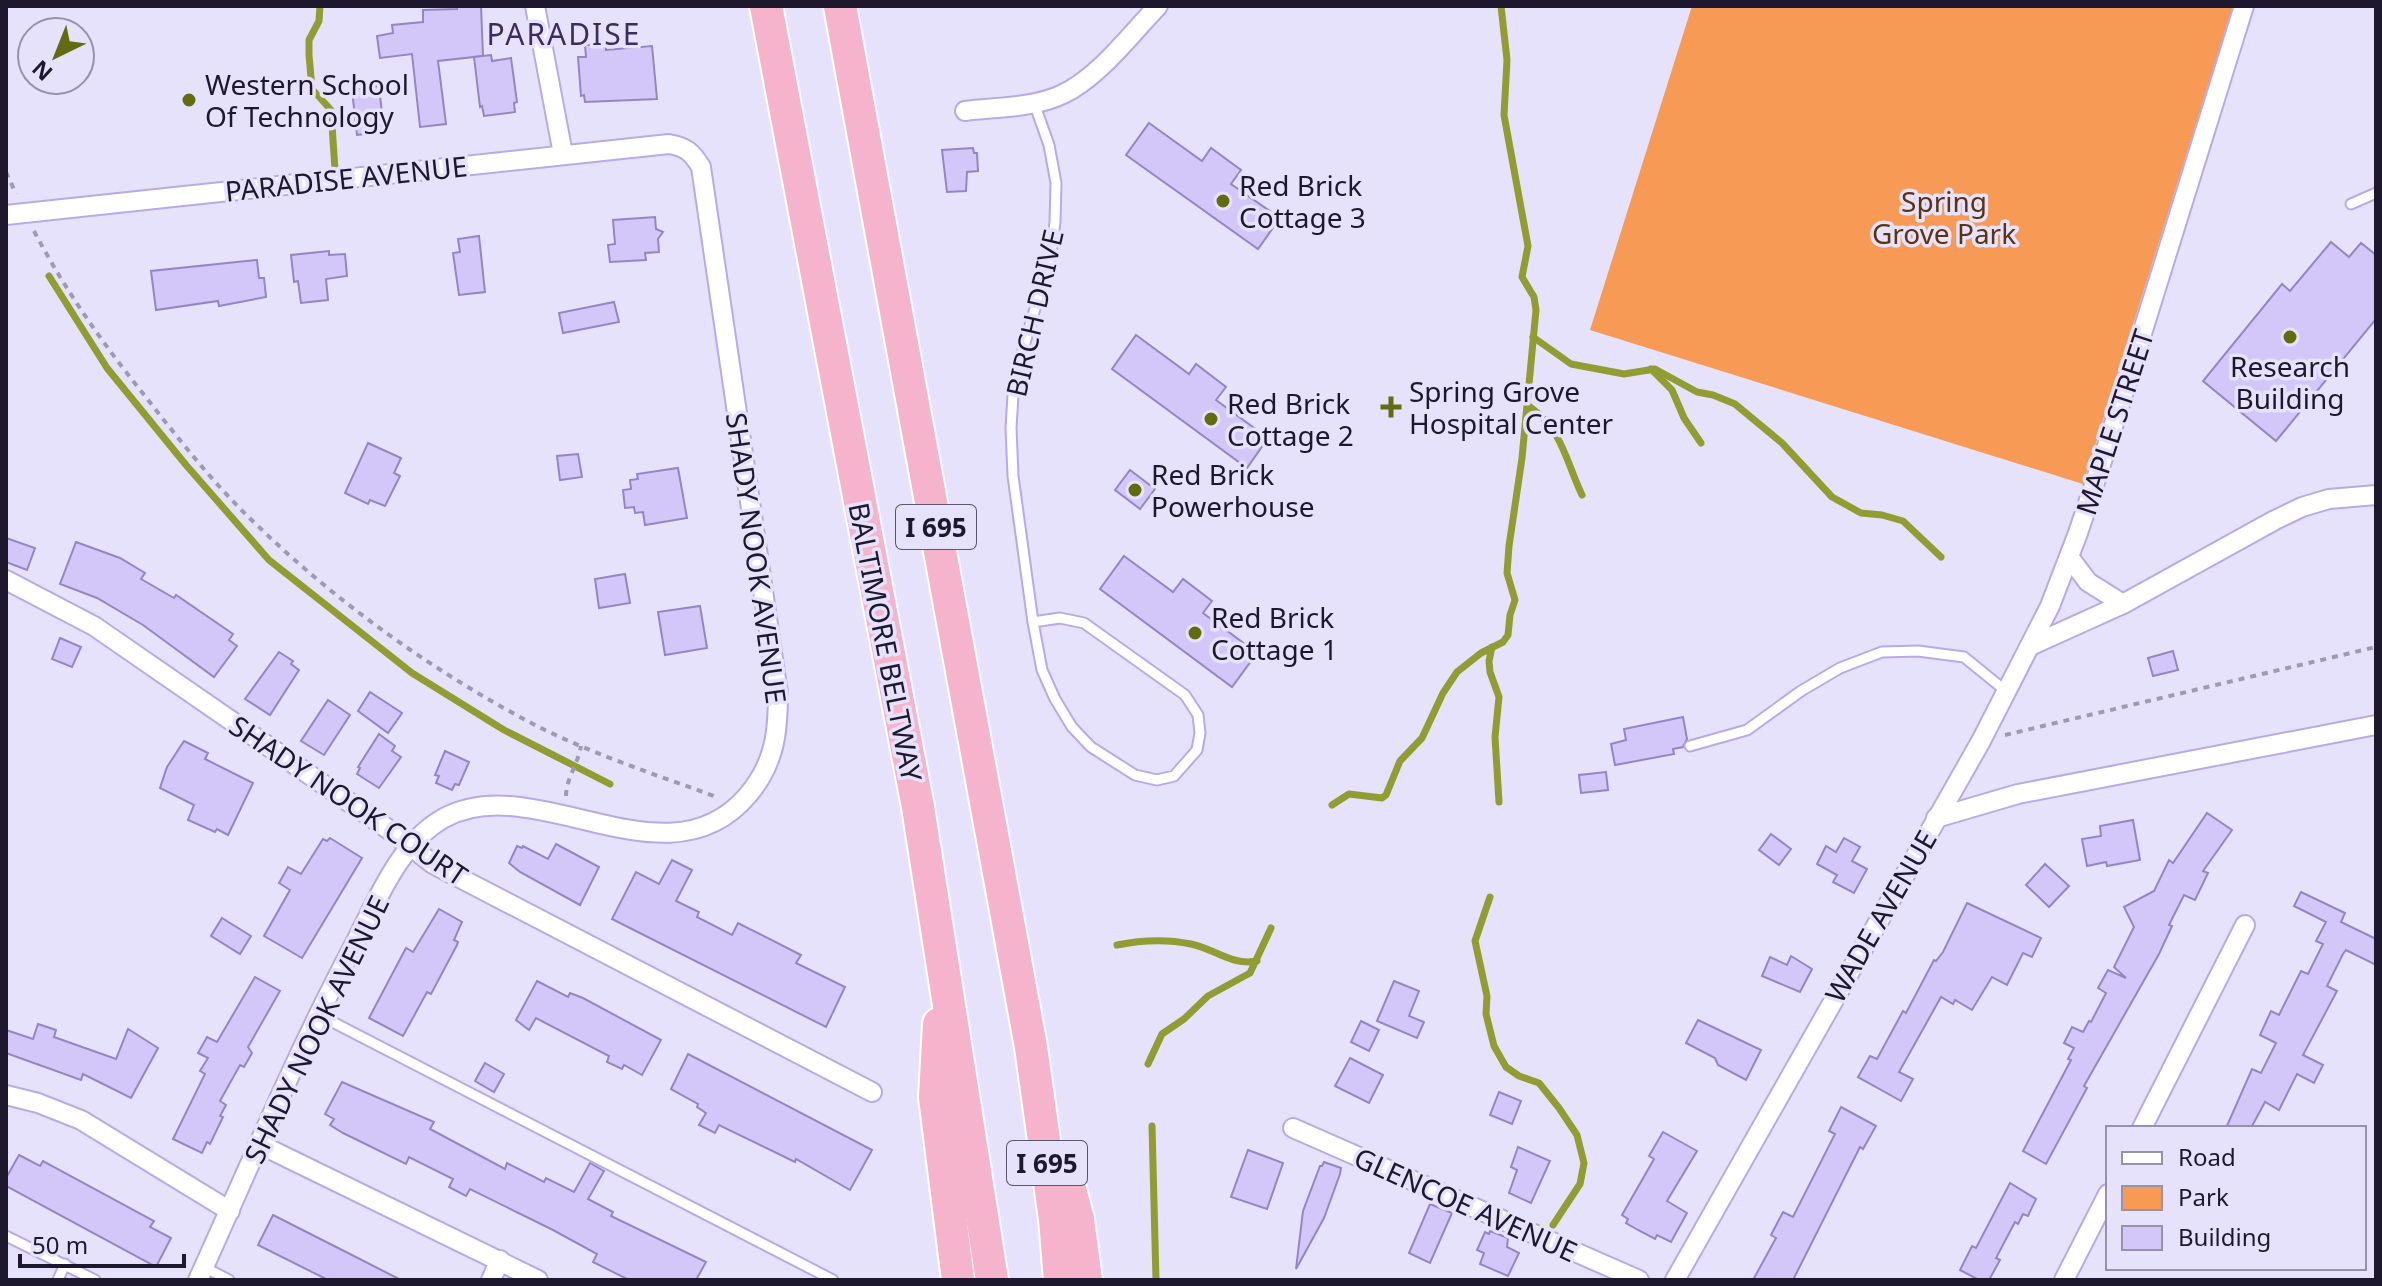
<svg xmlns="http://www.w3.org/2000/svg" width="2382" height="1286" viewBox="0 0 2382 1286" font-family="'Noto Sans',sans-serif">
	<style>
		.green { fill: #f69a56 }
		.lines { fill: none; stroke-linecap: round; stroke-linejoin: round }
		.stream { stroke: #919d32; stroke-width: 7 }
		.building { fill: #d3c7fa; stroke: #9586c1; stroke-width: 2 }
		.service-casing { stroke: #b9a9e7; stroke-width: 13 }
		.minor-casing { stroke: #b9a9e7; stroke-width: 22 }
		.motorway-casing { stroke: #fff; stroke-width: 36 }
		.path { stroke: #9f9ab3; stroke-width: 4; stroke-dasharray: 6 6; stroke-linecap: butt }
		.service { stroke: #fff; stroke-width: 9 }
		.minor { stroke: #fff; stroke-width: 18 }
		.motorway { stroke: #f5b4cb; stroke-width: 32 }
		.poi-dot { fill: #626b10; stroke: #e7e2fc; stroke-width: 3 }
		.labels { text-anchor: middle; dominant-baseline: central; stroke-width: 7; stroke-linejoin: round; paint-order: stroke }
		.shield { fill: #e7e2fc; stroke: #5a556c; stroke-width: 2 }
		.shield-label { font-size: 26px; font-weight: bold; fill: #1e182f }
		.poi-label { font-size: 28px; fill: #1e182f; stroke: #e7e2fc; text-anchor: start }
		.street-label { font-size: 28px; fill: #1e182f; stroke: #e7e2fc }
		.park-label { font-size: 28px; fill: #5c320f; stroke: #e7e2fc }
		.neighbourhood-label { font-size: 30px; letter-spacing: 2px; fill: #3c2c5f; stroke: #e7e2fc }
	</style>
	<rect width="100%" height="100%" fill="#e7e2fc"/>
	<path class="green" d="M1692,6h541l-150,478 -493,-154z"/>
	<g class="lines">
		<g class="stream">
			<path d="M320,6l-1,15 -10,19v15l3,34 19,21 4,60"/>
			<path d="M49,276l58,92 79,97 83,95 143,113 92,57 106,54"/>
			<path d="M1533,337l38,27 53,10 31,-5 42,23 16,3 22,9 47,39 50,54 29,16 21,2 21,6 38,36"/>
			<path d="M1651,369l21,21 12,28 17,25"/>
			<path d="M1529,406c34,25 36,53 53,89"/>
			<path d="M1492,647l-3,14 1,11 9,25 -4,40 4,65"/>
			<path d="M1332,805l17,-11 33,4 4,-3 14,-34 22,-23 21,-45 14,-21 24,-19 22,-11 5,-7 2,-20 5,-15 -8,-27 2,-27 13,-88 14,-148 -2,-13 -12,-20 6,-31 -24,-131 3,-55 -6,-54"/>
			<path d="M1490,897l-15,44 12,55 -1,18 8,32 12,21 13,9 20,7 20,25 18,27 7,28 -4,21 -27,41"/>
			<path d="M1117,945c24,-5 50,-6 74,-1 24,5 41,22 66,17"/>
			<path d="M1148,1064l14,-30 22,-15 24,-23 42,-23 21,-45"/>
			<path d="M1152,1126l4,154"/>
		</g>
	</g>
	<g class="building">
		<path d="M457,6h24l2,50 -45,5 8,63 -26,3 -8,-73 -32,4 -3,-22 16,-3 -1,-8 31,-3v-12l34,-1z"/>
		<path d="M606,44v6l46,-4 5,53 -72,3 -1,-7 -3,1 -3,-39h8l-1,-12z"/>
		<path d="M491,55l1,6 19,-3 6,44 -3,1 1,9 -31,4 -2,-10 -2,1 -6,-50z"/>
		<path d="M379,86l5,46 -27,3 -5,-45z"/>
		<path d="M1149,123l53,38 9,-13 30,22 -10,14 49,34 -22,31 -132,-94z"/>
		<path d="M973,148l1,5h3l1,18 -11,1 -1,19 -19,1 -5,-42z"/>
		<path d="M655,217l1,12 7,3 -5,7 1,13 -14,1 1,7 -36,2 -2,-17 7,-1 -2,-24z"/>
		<path d="M479,236l6,56 -26,3 -6,-42 7,-1 -2,-13z"/>
		<path d="M2331,242l18,15 12,-14 15,12v64l-100,122 -73,-60 79,-97 8,7z"/>
		<path d="M329,251v4l16,-1 2,22 -21,3 2,21 -27,3 -3,-22 -4,1 -3,-27z"/>
		<path d="M257,260l2,18h5l2,19 -47,9 -1,-5 -62,9 -5,-39z"/>
		<path d="M614,302l5,20 -56,11 -4,-20z"/>
		<path d="M1136,335l53,39 7,-10 30,23 -10,13 52,38 -21,30 -135,-99z"/>
		<path d="M368,443l33,15 -7,15 6,3 -15,30 -15,-6 -2,4 -23,-11z"/>
		<path d="M578,454l4,23 -22,3 -3,-24z"/>
		<path d="M678,468l9,50 -42,7 -2,-13 -8,1 -1,-6 -9,1 -2,-18 8,-1 -1,-9 8,-1 -1,-5z"/>
		<path d="M1130,470l25,19 -15,20 -25,-19z"/>
		<path d="M6,538l29,10 -8,22 -21,-8z"/>
		<path d="M76,542l44,16 25,15 -4,6 33,19 2,-3 57,39 -4,6 8,6 -23,31 -71,-52 -46,-27 -37,-14z"/>
		<path d="M1124,556l49,36 10,-13 29,22 -9,12 54,40 -25,34 -132,-98z"/>
		<path d="M625,574l5,29 -31,5 -4,-29z"/>
		<path d="M700,606l7,42 -42,7 -7,-43z"/>
		<path d="M60,638l21,9 -9,20 -20,-8z"/>
		<path d="M2173,651l5,19 -25,6 -5,-18z"/>
		<path d="M279,652l14,9 -2,3 8,6 -29,45 -25,-16z"/>
		<path d="M370,692l32,21 -14,20 -30,-22z"/>
		<path d="M328,700l22,15 -26,40 -23,-14z"/>
		<path d="M1683,717l4,22 -4,8 -10,2 1,5 -59,11 -4,-21 15,-4 -2,-11z"/>
		<path d="M379,734l16,12 -3,5 9,6 -22,31 -22,-14 3,-6 -2,-1z"/>
		<path d="M184,741l24,12 -3,6 48,24 -25,52 -11,-6 -2,3 -27,-12 6,-15 -34,-17 7,-21z"/>
		<path d="M445,751l24,11 -10,23 -4,-1 -3,6 -16,-7 3,-7 -4,-1z"/>
		<path d="M1606,772l2,18 -27,3 -2,-18z"/>
		<path d="M2207,813l25,17 -29,41 5,2 -13,27 -11,-5 -15,30 3,1 -13,28 -75,132 3,2 -41,76 -23,-13 48,-91 -3,-1 6,-11 -10,-5 8,-16 11,5 6,-11 2,1 15,-29 -8,-5 10,-18 18,8 -12,-11 20,-40 -10,-20 30,-16 15,-31 4,3z"/>
		<path d="M2133,820l7,40 -33,6 -1,-4 -19,4 -5,-27 19,-3 -1,-10z"/>
		<path d="M1771,834l20,15 -12,16 -20,-15z"/>
		<path d="M330,838l32,20 -60,100 -38,-22 26,-46 -11,-7 9,-16 13,7 22,-35 4,2z"/>
		<path d="M1844,838l16,9 -8,14 15,8 -13,24 -21,-11 4,-7 -20,-11 9,-18 10,6z"/>
		<path d="M556,844l43,23 -19,38 -60,-33 -11,-9 8,-17 5,2 1,-2 25,13z"/>
		<path d="M672,860l20,10 -16,31 23,11 -2,5 35,18 6,-12 63,32 -5,8 49,24 -19,40 -214,-108 24,-47 23,12z"/>
		<path d="M2045,864l24,22 -20,21 -23,-22z"/>
		<path d="M2301,892l44,21 -4,9 35,17v26l-30,-15 -3,4 -16,32 10,5 -34,64 20,10 -9,18 -17,-9 -18,36 -14,-8 -14,26h-25l26,-59 9,4 15,-30 -16,-8 11,-24 8,4 22,-44 7,3 15,-30 -7,-3 10,-19 -32,-16z"/>
		<path d="M1967,903l74,35 -9,19 -9,-4 -16,32 -15,-8 -20,33 -17,-10 -2,4 -12,-7 -42,75 14,7 -12,22 -43,-24 12,-21 7,3 26,-48 3,2 28,-53 2,1 7,-9z"/>
		<path d="M439,909l23,13 -8,18 4,2 -1,3 -26,49 -4,-2 -24,44 -34,-18 37,-70 7,4z"/>
		<path d="M222,918l29,18 -11,18 -29,-18z"/>
		<path d="M1791,956l21,13 -12,23 -38,-16 8,-19 17,8z"/>
		<path d="M255,977l25,14 -32,56 4,6 -8,14 -4,-2 -20,36 6,4 -6,11 3,1 -13,27 -3,-2 -5,11 -29,-14 32,-65 -5,-3 8,-13 -10,-5 9,-16 10,5z"/>
		<path d="M537,981l31,16 2,-4 13,5 78,42 -19,35 -18,-10 -2,4 -15,-7 2,-6 -73,-38 -7,12 -13,-10z"/>
		<path d="M1394,981l25,10 -10,25 15,6 -7,16 -40,-17z"/>
		<path d="M1698,1020l63,30 -15,30 -28,-15 -3,-7 -29,-15z"/>
		<path d="M1361,1021l18,9 -10,21 -18,-9z"/>
		<path d="M38,1024l18,6 -2,7 62,22 12,-30 30,19 -27,50 -48,-24 -2,6 -75,-27v-23l27,9z"/>
		<path d="M688,1054l184,96 -22,40 -54,-31 -1,3 -76,-37 -4,8 -16,-8 7,-12 -9,-6 1,-3 -27,-15z"/>
		<path d="M1350,1058l33,17 -14,28 -34,-17z"/>
		<path d="M485,1063l19,11 -10,18 -19,-11z"/>
		<path d="M342,1082l92,40 -4,7 75,40 2,-6 37,19 2,-4 28,14 16,-29 14,8 -16,28 25,13 -2,4 95,46 -10,18h-67l-36,-18 4,-8 -44,-24 -83,-41 -4,7 -17,-9 4,-8 -44,-22 -3,7 -63,-31 -13,-8 4,-6 -9,-5z"/>
		<path d="M1499,1092l22,9 -9,23 -22,-9z"/>
		<path d="M1841,1107l35,19 -13,23 -3,-2 -67,133h-40l23,-42 -5,-3 12,-23 10,5 42,-83 -6,-3z"/>
		<path d="M1663,1132l34,19 -30,50 20,12 -16,29 -14,-7 -2,4 -17,-9 -12,-7 2,-4 -6,-4 32,-56 -5,-3z"/>
		<path d="M1518,1147l32,14 -19,42 -22,-10 8,-23 -6,-3z"/>
		<path d="M1248,1150l35,13 -16,46 -36,-12z"/>
		<path d="M19,1155l21,11 3,-5 111,60 -4,6 21,11 -15,29 -150,-81v-8z"/>
		<path d="M1324,1162l17,6 -1,6 -16,44 -28,51 7,-58 17,-45h2z"/>
		<path d="M2010,1183l26,16 -8,17 -5,-2 -5,10 -3,-2 -19,36 4,2 -11,20h-10l-19,-10 12,-24 4,2z"/>
		<path d="M1430,1204l22,9 -22,50 -21,-10z"/>
		<path d="M273,1215l75,38 53,27h-73l-70,-35z"/>
		<path d="M1490,1231l18,7 -1,9 12,6 -11,23 -28,-12 4,-11 -7,-3 8,-18 4,2z"/>
	</g>
	<g class="lines">
		<g class="service-casing">
			<g id="service">
				<path d="M2351,204l25,-11"/>
				<path d="M1033,622l27,-4 24,5 101,72 13,20 2,18 -3,17 -23,26 -17,4 -22,-5 -44,-28 -19,-20 -17,-28 -13,-29 -9,-48 -20,-146 -2,-48 2,-33 9,-42 29,-99 4,-32 1,-39 -7,-38 -15,-42"/>
				<path d="M1690,746l57,-16 54,-39 39,-23 42,-16 36,-1 46,6 43,35"/>
				<path d="M317,1014l516,266"/>
				<path d="M6,1236l89,44"/>
				<path d="M204,1267l25,13"/>
				<path d="M58,1280l7,-16"/>
			</g>
		</g>
		<g class="minor-casing">
			<g id="minor">
				<path d="M535,6l28,148"/>
				<path d="M965,111c32,-4 69,-3 98,-17 35,-16 68,-60 95,-88"/>
				<path d="M6,215l663,-71c17,3 23,8 32,23l77,526c0,39 -3,70 -30,102 -81,96 -212,-27 -304,23 -45,25 -67,83 -90,127 -58,109 -105,223 -156,335"/>
				<path d="M2069,557l19,25 35,22"/>
				<path d="M6,580l88,46 294,203 45,35 439,228"/>
				<path d="M2030,646l93,-42 152,-84 27,-13 27,-8 47,-4"/>
				<path d="M1936,818l82,-24 358,-69"/>
				<path d="M6,1095l32,8 43,17 149,91"/>
				<path d="M1293,1128l346,152"/>
				<path d="M2142,1128l103,-203"/>
				<path d="M259,1144l279,136"/>
				<path d="M491,1280l9,-20"/>
				<path d="M1675,1280l306,-539 69,-135 28,-73 28,-84 138,-443"/>
				<path d="M2064,1280l44,-86"/>
			</g>
		</g>
		<g class="motorway-casing">
			<g id="motorway">
				<path d="M766,6l152,801 74,473"/>
				<path d="M840,6l191,1041 24,172 5,61"/>
				<path d="M939,1024l-4,73 23,183"/>
				<path d="M1066,1174l12,45 8,61"/>
			</g>
		</g>
		<g class="path">
			<path d="M6,172l10,22"/>
			<path d="M34,231c31,59 69,113 111,165 36,46 72,92 115,132 80,77 176,145 275,197 57,29 119,49 179,71"/>
			<path d="M2005,735l371,-88"/>
			<path d="M566,796c0,-17 12,-32 15,-50"/>
		</g>
		<use href="#service" class="service"/>
		<use href="#minor" class="minor"/>
		<use href="#motorway" class="motorway"/>
	</g>
	<g class="poi-dot">
		<circle cx="189" cy="100" r="8"/>
		<circle cx="1223" cy="201" r="8"/>
		<circle cx="2290" cy="337" r="8"/>
		<path d="M1387 395h8v8h8v8h-8v8h-8v-8h-8v-8h8z"/>
		<circle cx="1211" cy="419" r="8"/>
		<circle cx="1135" cy="490" r="8"/>
		<circle cx="1195" cy="633" r="8"/>
	</g>
	<g class="labels">
		<g class="shield">
			<rect x="896" y="505" width="80" height="44" rx="6"/>
			<rect x="1007" y="1141" width="80" height="44" rx="6"/>
		</g>
		<g class="shield-label">
			<text x="936" y="527">I 695</text>
			<text x="1047" y="1163">I 695</text>
		</g>
		<g class="poi-label">
			<text x="205" y="84">Western School<tspan x="205" dy="32">Of Technology</tspan></text>
			<text x="1239" y="185">Red Brick<tspan x="1239" dy="32">Cottage 3</tspan></text>
			<text x="2290" y="366" text-anchor="middle">Research<tspan x="2290" dy="32">Building</tspan></text>
			<text x="1409" y="391">Spring Grove<tspan x="1409" dy="32">Hospital Center</tspan></text>
			<text x="1227" y="403">Red Brick<tspan x="1227" dy="32">Cottage 2</tspan></text>
			<text x="1151" y="474">Red Brick<tspan x="1151" dy="32">Powerhouse</tspan></text>
			<text x="1211" y="617">Red Brick<tspan x="1211" dy="32">Cottage 1</tspan></text>
		</g>
		<g class="street-label">
			<text transform="translate(346 178) rotate(-6)">PARADISE AVENUE</text>
			<text transform="translate(1034 313) rotate(-77)">BIRCH DRIVE</text>
			<text transform="translate(2114 422) rotate(-72)">MAPLE STREET</text>
			<text transform="translate(757 558) rotate(82)">SHADY NOOK AVENUE</text>
			<text transform="translate(886 642) rotate(79)">BALTIMORE BELTWAY</text>
			<text transform="translate(349 800) rotate(34)">SHADY NOOK COURT</text>
			<text transform="translate(1880 916) rotate(-60)">WADE AVENUE</text>
			<text transform="translate(316 1029) rotate(-64)">SHADY NOOK AVENUE</text>
			<text transform="translate(1466 1204) rotate(24)">GLENCOE AVENUE</text>
		</g>
		<g class="park-label">
			<text x="1944" y="201">Spring<tspan x="1944" dy="32">Grove Park</tspan></text>
		</g>
		<g class="neighbourhood-label">
			<text x="564" y="33">PARADISE</text>
		</g>
	</g>
	<rect width="2382" height="1286" fill="none" stroke="#1e182f" stroke-width="16"/>
	<rect x="2106" y="1126" width="260" height="144" fill="#e7e2fc" stroke="#9791aa" stroke-width="2"/>
	<rect x="2122" y="1152" width="40" height="12" fill="#ffffff" stroke="#9791aa" stroke-width="2"/>
	<text x="2178" y="1166" font-size="24" fill="#1e182f">Road</text>
	<rect x="2122" y="1186" width="40" height="24" fill="#f69a56" stroke="#9791aa" stroke-width="2"/>
	<text x="2178" y="1206" font-size="24" fill="#1e182f">Park</text>
	<rect x="2122" y="1226" width="40" height="24" fill="#d3c7fa" stroke="#9791aa" stroke-width="2"/>
	<text x="2178" y="1246" font-size="24" fill="#1e182f">Building</text>
	<g transform="translate(56 56) rotate(223)"><circle r="38" fill="#e7e2fc" stroke="#9791aa" stroke-width="2"/>
	<path d="M0-6L14 30L0 20L-14 30Z" fill="#626b10"/>
	<text y="-12" font-size="22" font-weight="bold" text-anchor="middle" fill="#1e182f">N</text>
	</g>
	<path d="M20 1254v12h164v-12" fill="none" stroke="#1e182f" stroke-width="4"/>
	<text x="32" y="1254" font-size="24" fill="#1e182f" stroke="#e7e2fc" stroke-width="6" paint-order="stroke">50 m</text>
</svg>
